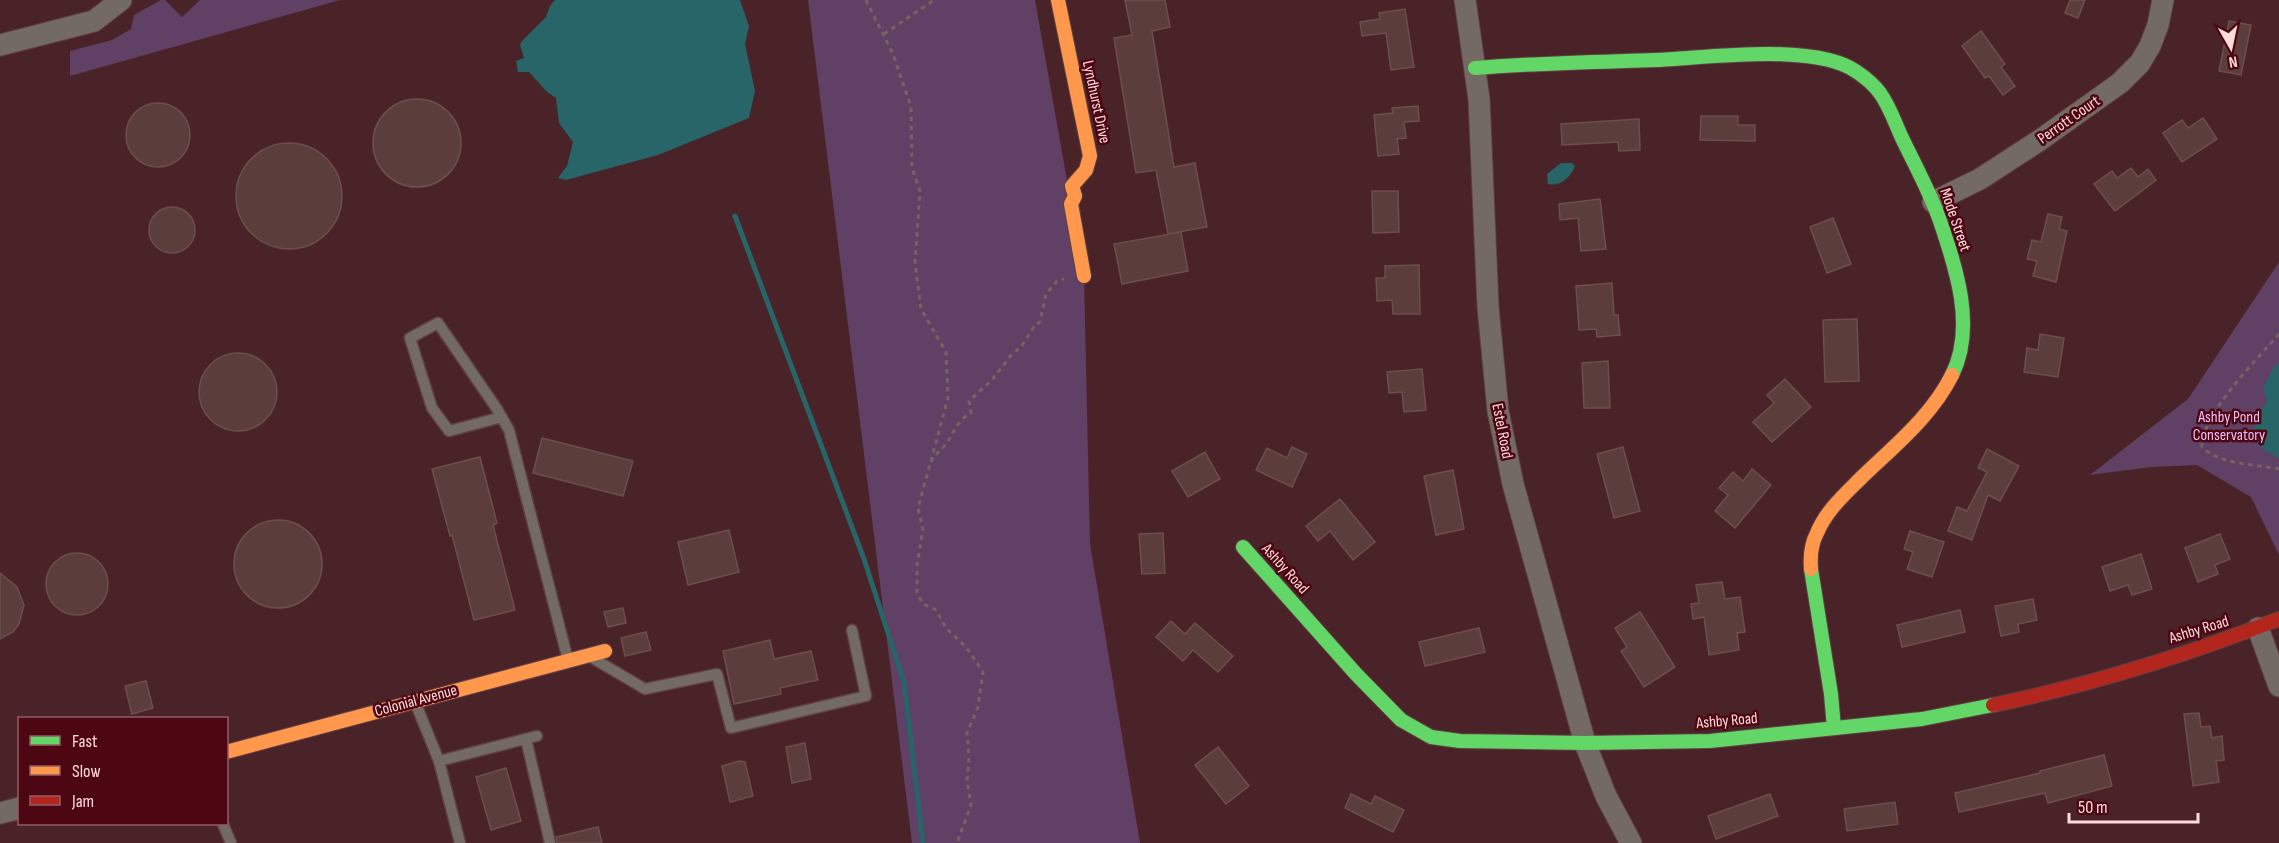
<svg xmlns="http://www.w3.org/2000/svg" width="2279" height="843" viewBox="0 0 2279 843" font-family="'Sofia Sans Condensed',sans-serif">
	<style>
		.green { fill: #604064 }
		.water { fill: #276569 }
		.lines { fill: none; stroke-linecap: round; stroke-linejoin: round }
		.stream { stroke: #276569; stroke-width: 5 }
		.building { fill: #5b3e3c; stroke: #6d4e4c; stroke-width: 1.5 }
		.lane-casing { stroke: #604044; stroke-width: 13 }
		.street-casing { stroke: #604044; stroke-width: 23 }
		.fast-casing { stroke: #604044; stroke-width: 16 }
		.slow-casing { stroke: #604044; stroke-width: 16 }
		.jam-casing { stroke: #604044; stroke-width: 16 }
		.path { stroke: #756360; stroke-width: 3; stroke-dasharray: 4.5 4.5; stroke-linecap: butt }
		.lane { stroke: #746a64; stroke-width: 10 }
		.street { stroke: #746a64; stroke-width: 21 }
		.fast { stroke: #63d668; stroke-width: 14 }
		.slow { stroke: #ff974d; stroke-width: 14 }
		.jam { stroke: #b3261e; stroke-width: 14 }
		.labels { text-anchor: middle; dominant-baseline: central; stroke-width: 5; stroke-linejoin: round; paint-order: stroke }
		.street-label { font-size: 16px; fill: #ffdbda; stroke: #4d0713 }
		.park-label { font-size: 16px; fill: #edbffa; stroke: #4d0713 }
	</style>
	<rect width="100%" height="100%" fill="#4a2328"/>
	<g class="green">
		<path d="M161,0h4l17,17 18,-17h140l-270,76v-25l42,-11 19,-11 3,-14z"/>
		<path d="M808,0h227l49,276 6,268 50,299h-228z"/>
		<path d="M2279,262v293l-28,-58 -54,-32 -46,2 -61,8 98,-76z"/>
	</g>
	<g class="water">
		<path d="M555,0h185l9,26 -4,18 10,47 -6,27 -91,37 -92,25 -8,-2 9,-12 6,-24 -14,-19 -3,-25 -9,-6 -18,-20h-11l-2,-11 8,-3 -4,-13 2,-4 24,-24 4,-11z"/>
		<path d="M1561,163h11l3,3c-4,11 -15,21 -27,18l-1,-10z"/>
		<path d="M2279,363v95c-33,-16 -30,-27 -12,-57l-4,-14 11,-20z"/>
	</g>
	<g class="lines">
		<path class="stream" d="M735,216l129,343 40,123 19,161"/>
	</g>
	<g class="building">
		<path d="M1125,0h40l5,27 -18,4 22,136 21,-4 12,64 -39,7 -12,-64 -20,3 -22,-135 18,-3z"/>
		<path d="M2070,0h15l-7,18 -13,-5z"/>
		<path d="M1405,9l9,58 -23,3 -5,-37 -24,3 -2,-14 20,-3 -1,-6z"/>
		<path d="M2229,21l22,4 -10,50 -22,-4z"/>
		<path d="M1981,31l24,33 -4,3 14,19 -12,9 -14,-19 -4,2 -23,-32z"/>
		<circle cx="417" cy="143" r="44"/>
		<circle cx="158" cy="135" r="32"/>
		<path d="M1418,106l1,15 -15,1 2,16 -9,1 2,15 -21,2 -4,-41 19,-2 -1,-5z"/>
		<path d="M1701,116h37v9h17v16l-55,-1z"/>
		<path d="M2203,118l14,21 -35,23 -19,-29 19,-13 6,8z"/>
		<path d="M1639,119l1,31 -21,1 -1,-9 -56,3 -1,-21z"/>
		<circle cx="289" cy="196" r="53"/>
		<path d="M2131,168l7,9 10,-8 8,11 -41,31 -21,-27 18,-13 5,7z"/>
		<path d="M1372,191h26l1,41 -26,1z"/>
		<path d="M1600,199l6,50 -25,2 -3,-33 -18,2 -1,-16z"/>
		<circle cx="172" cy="230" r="23"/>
		<path d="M2048,214l14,3 -3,12 8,2 -11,51 -23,-6 4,-15 -10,-2 5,-19 9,2z"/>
		<path d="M1833,218l18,46 -24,9 -17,-46z"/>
		<path d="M1181,232l7,39 -66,13 -8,-40z"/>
		<path d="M1419,265l1,49h-27l-1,-14 -15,1 -1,-23h9v-12z"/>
		<path d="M1612,283l2,32h4l2,20 -23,2 -1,-8 -17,1 -3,-44z"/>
		<path d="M1857,319l2,62 -34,1 -2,-62z"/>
		<path d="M2040,334l24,4 -6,39 -34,-5 3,-24 11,2z"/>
		<circle cx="238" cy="392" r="39"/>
		<path d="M1608,361l2,47h-26l-2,-45z"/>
		<path d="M1422,369l4,41 -22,2 -2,-20 -13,1 -2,-21z"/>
		<path d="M1785,379l26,28 -39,35 -19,-20 21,-19 -7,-8z"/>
		<path d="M542,438l91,23 -10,35 -90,-23z"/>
		<path d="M1292,447l15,7 -15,33 -36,-17 11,-22 20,10z"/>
		<path d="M1623,447l17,64 -26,7 -17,-64z"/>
		<path d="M1987,449l32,17 -19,35 -12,-6 -16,45 -24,-9 9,-24 10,4 20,-39 -9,-4z"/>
		<path d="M1205,452l15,27 -32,18 -16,-26z"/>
		<path d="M480,457l17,66 -4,2 22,85 -41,10 -22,-85 -2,1 -18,-67z"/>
		<path d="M1752,469l19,16 -36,43 -20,-17 13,-16 -9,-7 14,-16 10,9z"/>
		<path d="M1453,470l11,59 -28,6 -12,-59z"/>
		<path d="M1340,499l35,43 -22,18 -23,-29 -12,10 -12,-15z"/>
		<circle cx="278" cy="564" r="44"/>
		<path d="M729,530l10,42 -51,13 -10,-43z"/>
		<path d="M1910,531l34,11 -12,35 -25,-8 6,-17 -9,-3z"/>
		<path d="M1163,533l2,40 -23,1 -3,-40z"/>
		<path d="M2220,534l10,25 -15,6 3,9 -20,8 -13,-34z"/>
		<circle cx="77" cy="584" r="31"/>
		<path d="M2141,554l11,35 -20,6 -4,-10 -18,6 -8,-24z"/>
		<path d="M0,573l17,14 7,18 -5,19 -6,8 -13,7z"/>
		<path d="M1722,582l3,17 15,-2 5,35 -8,1 2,17 -30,5 -5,-38 -11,2 -2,-15 8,-1 -3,-18z"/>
		<path d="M2033,599l4,21 -19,4 1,8 -18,4 -6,-30z"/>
		<path d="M623,608l3,15 -18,4 -4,-15z"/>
		<path d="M1960,610l5,22 -63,15 -5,-22z"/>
		<path d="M1640,612l35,55 -31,20 -23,-36 6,-4 -12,-19z"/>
		<path d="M1171,621l14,13 10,-11 38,33 -15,16 -25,-22 -10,11 -27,-24z"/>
		<path d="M1479,628l6,24 -60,14 -6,-24z"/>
		<path d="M646,632l5,18 -26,6 -4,-18z"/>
		<path d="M770,640l4,19 37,-8 7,29 -38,8 1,6 -47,10 -11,-53z"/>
		<path d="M146,681l7,27 -21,6 -7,-28z"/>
		<path d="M2199,713l2,14 9,-1 2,12 10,-2 2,24 -8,1 3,21 -26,4 -9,-72z"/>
		<path d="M805,743l6,36 -19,4 -6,-36z"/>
		<path d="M1218,747l31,39 -23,18 -31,-39z"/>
		<path d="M2104,755l8,31 -64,17 -3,-10 -86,19 -4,-19 85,-20v-2z"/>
		<path d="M739,761l6,1 8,34 -23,6 -8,-36z"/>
		<path d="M506,768l15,53 -30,9 -15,-53z"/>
		<path d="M1351,794l20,10 4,-8 29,14 -11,22 -48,-24z"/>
		<path d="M1770,794l8,22 -62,23 -8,-23z"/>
		<path d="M1895,802l3,22 -51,7 -3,-22z"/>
		<path d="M598,827l4,16h-45l-1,-6z"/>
	</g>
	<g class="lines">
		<g class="lane-casing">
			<g id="lane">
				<path d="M502,417l-53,14 -17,-23 -22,-70 28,-15 59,86 12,21 59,230"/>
				<path d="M594,659l51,30 72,-15 14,54 135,-32 -14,-66"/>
				<path d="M415,702l24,59 98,-25"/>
				<path d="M526,739l24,104"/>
				<path d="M439,761l21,82"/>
				<path d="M223,824l8,19"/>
			</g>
		</g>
		<g class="street-casing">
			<g id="street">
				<path d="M1465,0l14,99 9,208 10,104 15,73 72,259 21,53 25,47"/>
				<path d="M0,45l94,-24 27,-21"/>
				<path d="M1933,202l47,-23 60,-39 80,-57 20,-20 10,-17 8,-21 5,-25"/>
				<path d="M2258,628l21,58"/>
				<path d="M0,813l20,-5"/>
			</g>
		</g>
		<g class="fast-casing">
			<g id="fast">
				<path d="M1475,68c60,-5 121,-6 181,-8 51,-2 160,-18 201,12 9,6 17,13 23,21 10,14 15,30 22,45 13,27 28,54 38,83 16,47 36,106 12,154"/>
				<path d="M1243,547l113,127 45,46 30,17 29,4 125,2 125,-2 212,-22 71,-14"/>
				<path d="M1811,569l20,125 3,34"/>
			</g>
		</g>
		<g class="slow-casing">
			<g id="slow">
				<path d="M1058,0l32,156 -4,14 -14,16 3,10 -4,8 13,72"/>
				<path d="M1811,569c-1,-13 0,-25 6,-36 9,-22 27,-38 43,-54 34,-33 71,-62 92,-104"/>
				<path d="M226,752l379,-101"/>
			</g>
		</g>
		<g class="jam-casing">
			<path id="jam" d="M1993,705c97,-20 194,-50 286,-86"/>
		</g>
		<g class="path">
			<path d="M866,0l27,54 18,53 1,61 8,23 -5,72 6,46 25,43 2,46 -30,110 5,21 -6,36v28l6,11 13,6 10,18 20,19 17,25 -5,35 -11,26 2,24 -2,24 4,24 -14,38"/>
			<path d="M884,34l50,-34"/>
			<path d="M2279,334c-23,27 -76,78 -77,113 18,18 53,17 77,22"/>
			<path d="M931,462c3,-8 11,-12 16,-19 8,-13 10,-22 24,-30l-2,-12 23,-21 20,-26 9,-7 14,-22 5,-3 6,-28 11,-13 7,-2"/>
		</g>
		<use href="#lane" class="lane"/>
		<use href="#street" class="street"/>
		<use href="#fast" class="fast"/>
		<use href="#slow" class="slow"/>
		<use href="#jam" class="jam"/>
	</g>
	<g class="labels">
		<g class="street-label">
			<text transform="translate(1096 102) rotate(78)">Lyndhurst Drive</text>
			<text transform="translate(2069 120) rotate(-35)">Perrott Court</text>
			<text transform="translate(1955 220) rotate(71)">Mode Street</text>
			<text transform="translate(1502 431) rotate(79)">Estel Road</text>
			<text transform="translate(1285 569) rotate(48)">Ashby Road</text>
			<text transform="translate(2199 630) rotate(-17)">Ashby Road</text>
			<text transform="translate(416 701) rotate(-15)">Colonial Avenue</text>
			<text transform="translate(1727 721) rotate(-5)">Ashby Road</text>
		</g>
		<g class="park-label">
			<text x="2229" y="417">Ashby Pond<tspan x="2229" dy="18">Conservatory</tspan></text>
		</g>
	</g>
	<rect x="18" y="717" width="210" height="108" fill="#4d0713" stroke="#945c63" stroke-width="1.5"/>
	<rect x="30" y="736" width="30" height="9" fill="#63d668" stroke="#945c63" stroke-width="1.5"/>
	<text x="72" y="747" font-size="18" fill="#ffdbda">Fast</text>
	<rect x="30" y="766" width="30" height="9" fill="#ff974d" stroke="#945c63" stroke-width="1.5"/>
	<text x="72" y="777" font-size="18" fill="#ffdbda">Slow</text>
	<rect x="30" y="796" width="30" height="9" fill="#b3261e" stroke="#945c63" stroke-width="1.5"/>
	<text x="72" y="807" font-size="18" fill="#ffdbda">Jam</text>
	<g transform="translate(2231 48) rotate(171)" stroke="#4d0713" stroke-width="4.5" paint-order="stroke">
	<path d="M0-4.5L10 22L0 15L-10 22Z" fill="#ffdbda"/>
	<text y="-9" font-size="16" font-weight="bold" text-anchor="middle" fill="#ffdbda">N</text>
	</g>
	<path d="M2069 813v9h129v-9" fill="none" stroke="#ffdbda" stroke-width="3"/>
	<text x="2078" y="813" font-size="18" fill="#ffdbda" stroke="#4d0713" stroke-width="4.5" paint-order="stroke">50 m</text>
</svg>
